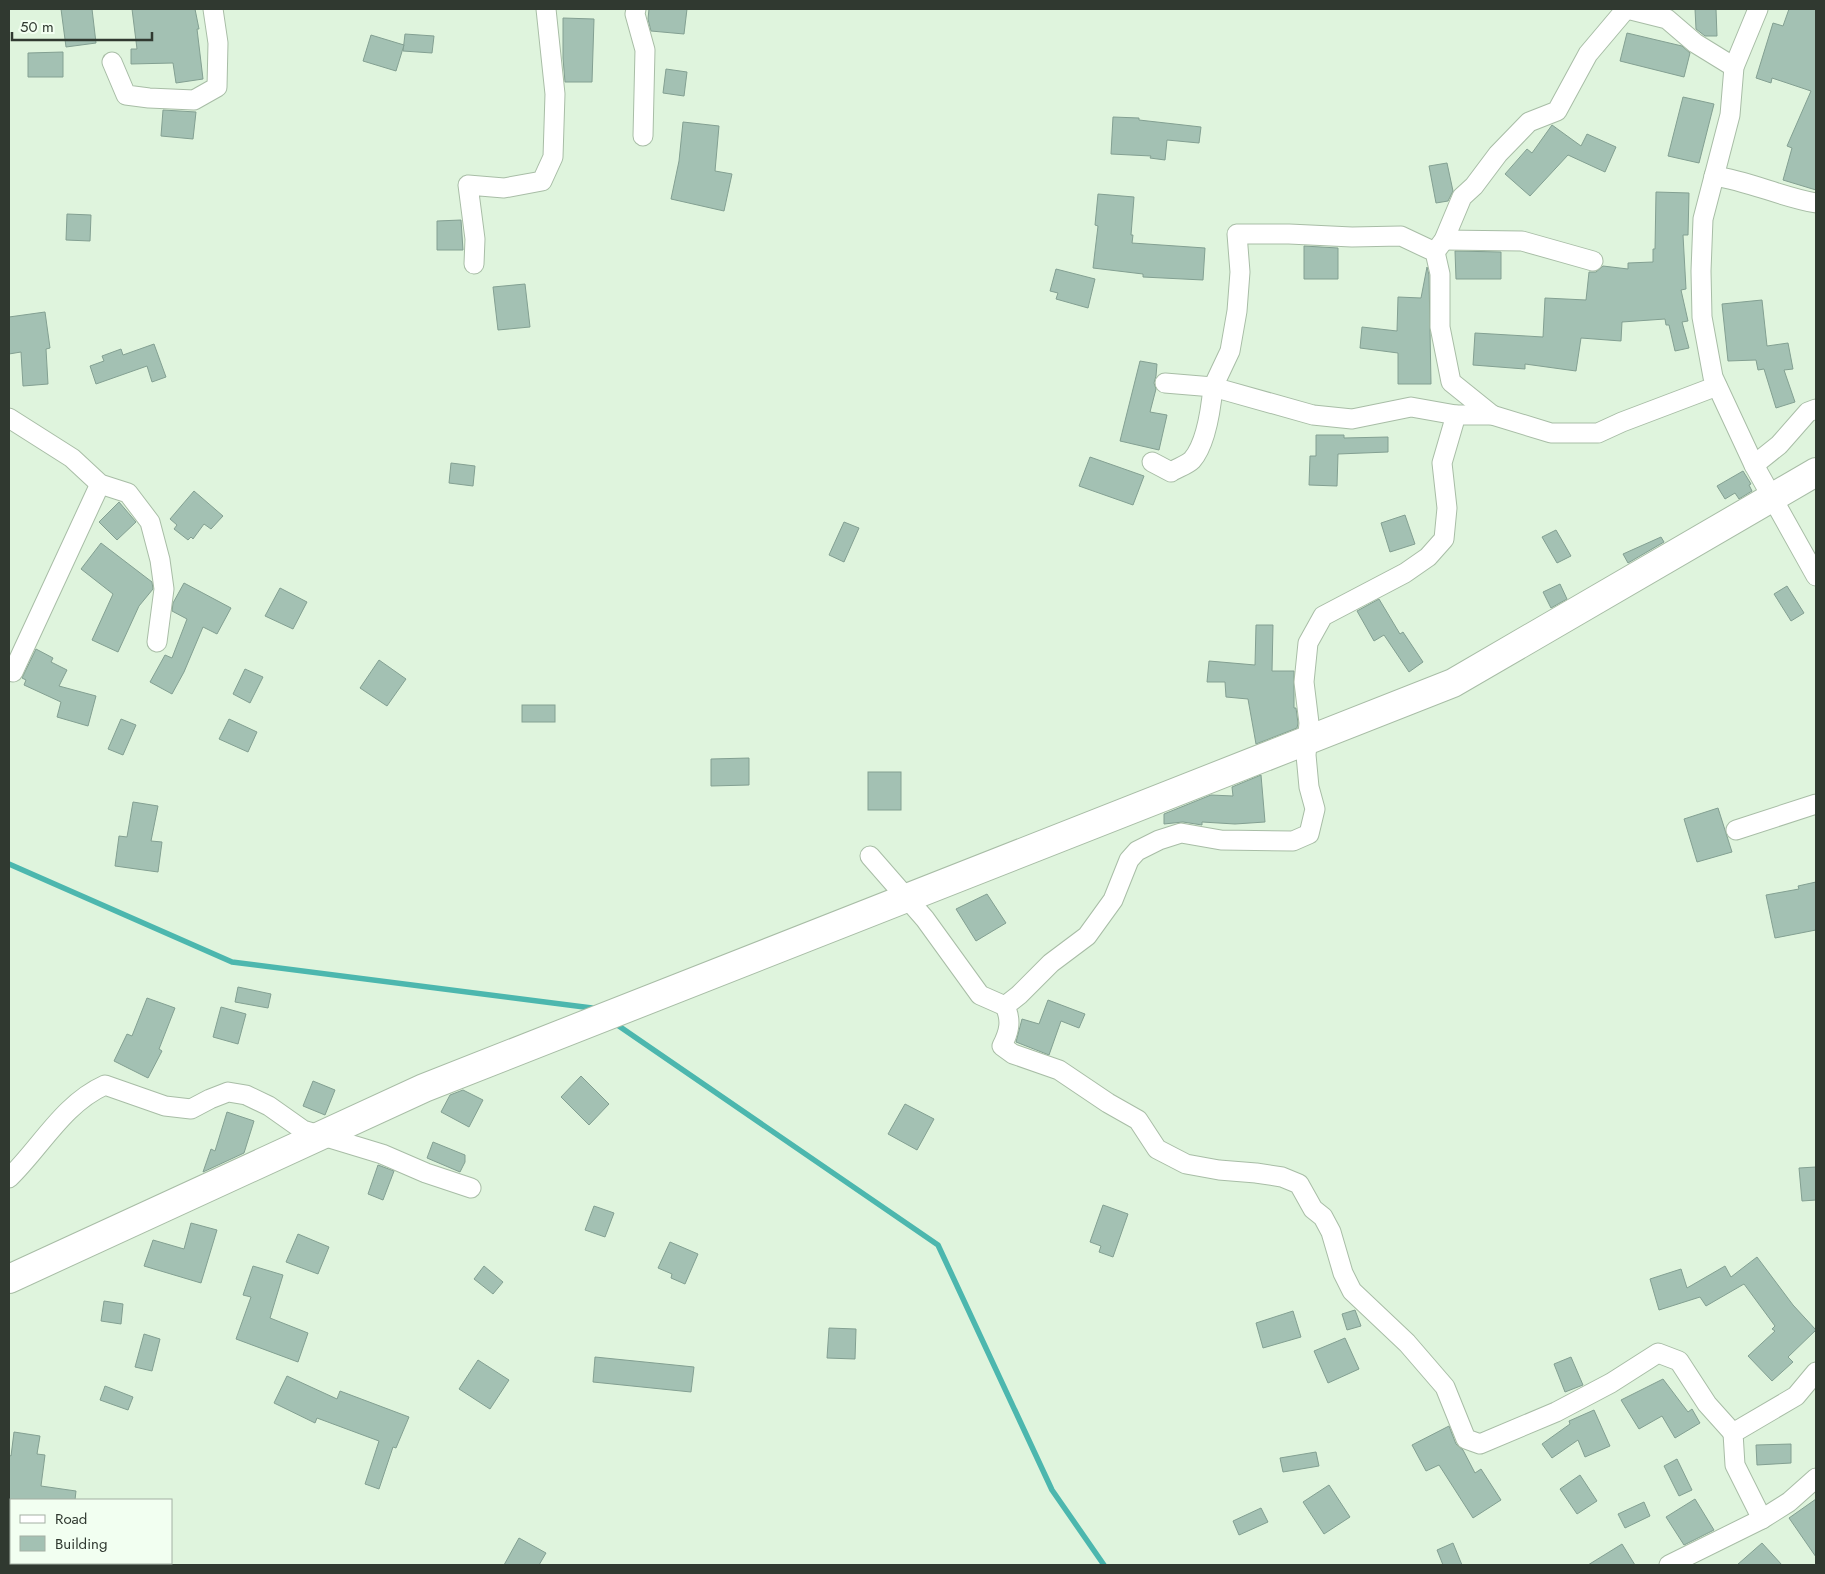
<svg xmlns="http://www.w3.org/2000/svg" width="1825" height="1574" viewBox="0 0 1825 1574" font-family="Jost,sans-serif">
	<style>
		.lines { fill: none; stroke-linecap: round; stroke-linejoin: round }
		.stream { stroke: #4cb7ae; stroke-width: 5.5 }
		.building { fill: #a3c1b3; stroke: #83a092 }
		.minor-casing { stroke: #a8bda6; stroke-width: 21 }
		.trunk-casing { stroke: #a8bda6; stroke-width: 30 }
		.minor { stroke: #fff; stroke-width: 19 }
		.trunk { stroke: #fff; stroke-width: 28 }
	</style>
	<rect width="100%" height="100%" fill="#dff4dd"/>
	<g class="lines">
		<g class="stream">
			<path d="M9,864l223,98 360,46 3,2"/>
			<path d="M613,1022l325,223 114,245 52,75"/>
		</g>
	</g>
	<g class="building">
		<path d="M61,9h31l4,34 -30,4z"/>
		<path d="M132,9h63l4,20h-2l6,50 -27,4 -3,-20 -42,1v-15h6z"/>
		<path d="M649,9h38l-3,25 -33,-3 -3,-12z"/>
		<path d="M1695,9h21l1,27h-12l-9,-7z"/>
		<path d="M1789,9h27v181l-33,-10 9,-32 -5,-2 24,-55 -39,-13 -1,5 -15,-5 17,-55 10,3z"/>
		<path d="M563,18l31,1 -2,63h-27l-2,-24z"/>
		<path d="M1627,33l55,13 8,7 -6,24 -64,-16z"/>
		<path d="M405,34l29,2 -2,17 -29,-2z"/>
		<path d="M371,35l33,10 -8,26 -33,-10z"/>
		<path d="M63,52v25h-35v-24z"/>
		<path d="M666,69l21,3 -3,24 -21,-3z"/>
		<path d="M1683,97l31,7 -15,59 -31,-7z"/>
		<path d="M163,110l33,2 -3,27 -32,-3z"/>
		<path d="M1113,117l26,1v2l62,7 -2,16 -32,-3 -2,20 -15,-2 1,-2 -40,-2z"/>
		<path d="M683,122l36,4 -4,45 17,3 -8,37 -53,-12 8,-38z"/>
		<path d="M1552,125l29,21 6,-12 29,13 -11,25 -37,-17 -38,41 -25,-22 22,-25 5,4z"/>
		<path d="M1447,163l6,28 -5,10 -12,2 -7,-37z"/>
		<path d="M1656,192l33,1 -1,42h-5l3,54 -5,1 7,31 -6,1 7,26 -14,3 -6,-26h-3l-1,-6 -43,3 -1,19 -40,-3 -5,33 -51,-7v5l-52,-4 2,-32 68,4 2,-39 41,2 3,-28h7l7,-6 25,3v-6l25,-1v-13h2z"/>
		<path d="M1098,194l36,3 -3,38h2l-1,8 73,5 -2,32 -60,-3v-3l-50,-6 5,-42 -3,-1z"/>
		<path d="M67,214l24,1 -1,26 -24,-1z"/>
		<path d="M461,220l2,30h-26v-29z"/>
		<path d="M1304,246l34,2v31h-34z"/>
		<path d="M1455,251l46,1v27h-45z"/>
		<path d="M1427,267l2,8 2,109h-33v-31l-38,-5 2,-21 35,4 1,-34 23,1z"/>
		<path d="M1056,269l39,10 -7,29 -32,-9 2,-6 -8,-2z"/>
		<path d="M525,284l5,43 -32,3 -5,-43z"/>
		<path d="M1762,300l5,46 21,-3 5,26 -9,1 11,32 -19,6 -12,-39 -6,1 -2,-10 -28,1 -6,-57z"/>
		<path d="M45,312l5,36 -4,1 2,35 -25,2 -2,-34 -12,2v-37z"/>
		<path d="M154,344l12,33 -14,5 -5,-16 -51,18 -6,-18 14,-5 -2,-5 19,-7 2,6z"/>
		<path d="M1140,361l17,3 -1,12 -2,7 2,6 -6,23 17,3 -8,35 -39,-9z"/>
		<path d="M1316,435h28v3l44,-1v15l-50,2 -1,32 -28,-1 1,-29h6z"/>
		<path d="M1090,457l54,19 -11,29 -54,-19z"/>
		<path d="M451,463l24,3 -2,20 -24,-3z"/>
		<path d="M1743,471l8,13 -2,1 3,6 -13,8 -4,-6 -10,6 -8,-13z"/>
		<path d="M194,491l29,25 -12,13 -7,-5 -11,15 -2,-2 -3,3 -14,-11 3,-4 -7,-6z"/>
		<path d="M119,502l17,20 -19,18 -18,-18z"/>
		<path d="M1405,515l10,29 -25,8 -9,-29z"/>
		<path d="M844,522l15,6 -15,34 -15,-7z"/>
		<path d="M1556,530l15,26 -14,7 -15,-26z"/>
		<path d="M1661,537l3,5 -36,21 -5,-9z"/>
		<path d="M101,543l51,39 1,7 -14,17 -21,46 -26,-12 21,-46 -32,-25z"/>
		<path d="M184,583l47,25 -14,26 -14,-7 -19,45 -12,22 -22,-12 15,-27 7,3 15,-39 -15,-8 1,-8z"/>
		<path d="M1560,584l7,15 -16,9 -8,-16z"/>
		<path d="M1787,586l17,27 -13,8 -17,-27z"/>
		<path d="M280,588l27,14 -14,27 -28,-13z"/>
		<path d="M1379,599l21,35 3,-2 20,30 -14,10 -25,-37 -10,6 -17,-30z"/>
		<path d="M1256,625h17l-1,46h22v37h2l2,15 -1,5 -41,16 -8,-45 -22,-2 -1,-15h-18l2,-21 46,4z"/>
		<path d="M36,649l17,9 -2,4 16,8 -8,16 37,10 -8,30 -31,-9 4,-15 -37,-17 2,-5 -4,-2z"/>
		<path d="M379,660l27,19 -19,27 -27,-18z"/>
		<path d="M245,669l18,8 -13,26 -17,-9z"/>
		<rect x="522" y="705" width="33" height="17"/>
		<path d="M121,719l15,6 -13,30 -15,-6z"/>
		<path d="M229,719l28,13 -9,20 -29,-13z"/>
		<path d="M749,758v27l-38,1v-27z"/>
		<rect x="868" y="772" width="33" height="38"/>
		<path d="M1261,775l4,47 -30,2 -33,-2v3l-19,-3 -19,2v-10l47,-19 22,1 -1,-9z"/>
		<path d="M133,802l25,4 -7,35 11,1 -4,30 -43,-6 4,-30 8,1z"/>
		<path d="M1718,808l14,44 -35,10 -13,-43z"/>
		<path d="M1816,882v48l-41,8 -9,-43 33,-6 -1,-3z"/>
		<path d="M987,894l19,29 -30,18 -20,-32z"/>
		<path d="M238,987l33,7 -3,14 -33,-6z"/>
		<path d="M147,998l28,10 -16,41 3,2 -14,27 -34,-17 13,-27 5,2z"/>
		<path d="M1048,1000l37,14 -6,14 -18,-7 -12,34 -33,-13 6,-23 17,5z"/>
		<path d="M221,1007l25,7 -8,30 -25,-7z"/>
		<path d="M581,1076l28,28 -20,21 -28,-28z"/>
		<path d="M313,1081l22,9 -10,25 -22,-9z"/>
		<path d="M463,1090l20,10 -14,27 -28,-15 9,-17z"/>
		<path d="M905,1104l29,15 -17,31 -29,-16z"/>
		<path d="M227,1112l27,9 -10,32 -41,19 8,-23 4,2z"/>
		<path d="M433,1142l32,13v7l-5,10 -33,-14z"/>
		<path d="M378,1165l16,6 -11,29 -15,-6z"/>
		<path d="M1816,1167v33l-14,1 -3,-33z"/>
		<path d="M1103,1205l25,9 -15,43 -14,-5 2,-6 -11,-4z"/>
		<path d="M594,1206l20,7 -9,24 -20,-7z"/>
		<path d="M191,1223l26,7 -16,53 -57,-17 9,-26 31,9z"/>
		<path d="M298,1234l31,13 -11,27 -32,-12z"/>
		<path d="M670,1242l28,12 -13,30 -14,-6 1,-4 -14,-6z"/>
		<path d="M1757,1257l36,48 23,25 -28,27 5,5 -21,19 -24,-25 27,-25 -3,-2 3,-3 -31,-42 -38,22 -6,-9 -41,13 -9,-31 31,-10 6,19 38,-22 6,11z"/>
		<path d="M253,1266l30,9 -13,43 38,15 -10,29 -62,-23 15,-42 -8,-2z"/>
		<path d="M484,1266l19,16 -10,12 -19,-15z"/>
		<path d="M104,1301l19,3 -2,20 -20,-3z"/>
		<path d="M1355,1310l6,16 -14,4 -5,-16z"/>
		<path d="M1293,1311l8,26 -38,11 -7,-25z"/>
		<path d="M829,1328l27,1 -1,30 -28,-1z"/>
		<path d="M144,1334l16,5 -8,32 -17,-4z"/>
		<path d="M1345,1338l14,31 -31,14 -14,-32z"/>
		<path d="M595,1357l99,10 -3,25 -98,-10z"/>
		<path d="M1571,1357l12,28 -18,7 -11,-28z"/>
		<path d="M478,1360l31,20 -19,29 -31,-20z"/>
		<path d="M287,1376l50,23 3,-8 69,26 -13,31 -3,-1 -14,42 -14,-5 14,-43 -62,-23 -2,5 -41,-20z"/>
		<path d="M1663,1379l25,33 4,-3 8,14 -25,15 -13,-22 -23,13 -18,-29z"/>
		<path d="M105,1386l28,11 -5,13 -28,-10z"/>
		<path d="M1594,1410l16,36 -25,11 -7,-17 -26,18 -10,-14 28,-20 -1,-3z"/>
		<path d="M1449,1426l7,18 7,6 12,23 6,-4 20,31 -28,18 -34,-53 -13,6 -14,-26z"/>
		<path d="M14,1432l26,4 -3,18 8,1 -4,31 35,5 -1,9h-66v-45l2,1z"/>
		<path d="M1791,1444v19l-34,2 -1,-20z"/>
		<path d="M1316,1452l3,14 -36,6 -3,-14z"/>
		<path d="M1677,1459l15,31 -13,6 -15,-30z"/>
		<path d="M1580,1475l17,26 -20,13 -17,-25z"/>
		<path d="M1329,1485l21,32 -26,17 -21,-32z"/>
		<path d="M1695,1499l19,31 -30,15 -18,-28z"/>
		<path d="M1816,1499v58l-27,-39z"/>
		<path d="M1644,1502l6,14 -25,12 -7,-14z"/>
		<path d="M1261,1508l7,14 -29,13 -6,-14z"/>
		<path d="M519,1538l27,15 -7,12h-35z"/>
		<path d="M1453,1543l9,22h-19l-6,-15z"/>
		<path d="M1762,1543l20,22h-45z"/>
		<path d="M1622,1544l13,21h-47z"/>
	</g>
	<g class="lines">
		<g class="minor-casing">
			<g id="minor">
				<path d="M636,9l-1,5 10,36 -2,86"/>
				<path d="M1627,9l40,10 28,24 39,24"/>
				<path d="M1758,9l-24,58 -4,48 -27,104 -2,52 1,46 11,60 41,88 62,111"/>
				<path d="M112,62l14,33 23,3 45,2 23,-13 1,-44 -5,-34"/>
				<path d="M1714,176c35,5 67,21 102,27"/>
				<path d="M1444,240l78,1 71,20"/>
				<path d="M1435,252l9,-12 18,-43 12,-11 24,-32 31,-32 28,-11 31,-57 38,-45"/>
				<path d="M474,264l1,-25 -7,-54 36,3 38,-7 11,-24 2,-63 -9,-85"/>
				<path d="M1717,386l-95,36 -24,11h-47l-59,-18h-36l-14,48 5,45 -3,31 -16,18 -23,16 -82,43 -15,27 -4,39 5,41 -3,32 3,32 6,22 -6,25 -16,7 -72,-1 -40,-7 -22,7 -22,11 -8,9 -16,40 -26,36 -36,27 -32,32 -14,11c7,15 4,26 -3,40l11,8 46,16 49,33 30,17 19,29 29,15 33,6 37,3 26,4 17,7 14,25 10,8 8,15 12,41 9,18 55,52 38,44 21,52 14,5 76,-32 55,-29 47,-30 21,8 28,43 26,29"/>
				<path d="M1456,415l-45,-8 -59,12 -39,-4 -100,-28 17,-36 7,-40 3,-39 -3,-38h52l63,3 49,-1 34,16 5,22v53l11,55 41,33"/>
				<path d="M9,418l63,40 28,26 28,9 22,29 10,38 4,29 -7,53"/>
				<path d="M1152,462l19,10c6,-4 16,-7 21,-12 14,-16 19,-52 21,-73l-48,-4"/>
				<path d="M1754,465l25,-20 29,-33 8,-3"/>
				<path d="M13,672l87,-188"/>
				<path d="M1736,830l80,-26"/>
				<path d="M870,856l55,63 55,76 25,11"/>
				<path d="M9,1178c32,-31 54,-74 96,-93l60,21 26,3 19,-10 18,-7 18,3 23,11 34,24 79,24 44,19 45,15"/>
				<path d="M1762,1519l-27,-54 -2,-32 63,-37 20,-24"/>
				<path d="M1669,1565l93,-46 27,-17 27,-24"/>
			</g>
		</g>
		<g class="trunk-casing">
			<path id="trunk" d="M9,1279l415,-191 1029,-405 363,-211"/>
		</g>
		<use href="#minor" class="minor"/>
		<use href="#trunk" class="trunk"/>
	</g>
	<rect width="1825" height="1574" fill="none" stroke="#303930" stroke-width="20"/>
	<rect x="10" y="1499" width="162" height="65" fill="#f2fff1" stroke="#a4b0a4"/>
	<rect x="20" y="1515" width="25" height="8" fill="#ffffff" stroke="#a4b0a4"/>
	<text x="55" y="1524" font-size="15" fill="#303930">Road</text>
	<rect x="20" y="1536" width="25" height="15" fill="#a3c1b3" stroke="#a4b0a4"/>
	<text x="55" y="1549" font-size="15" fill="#303930">Building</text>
	<path d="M12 32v8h140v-8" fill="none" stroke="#303930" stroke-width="2.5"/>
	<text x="20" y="32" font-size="15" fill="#303930" stroke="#f2fff1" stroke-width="4" paint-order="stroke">50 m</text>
</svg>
